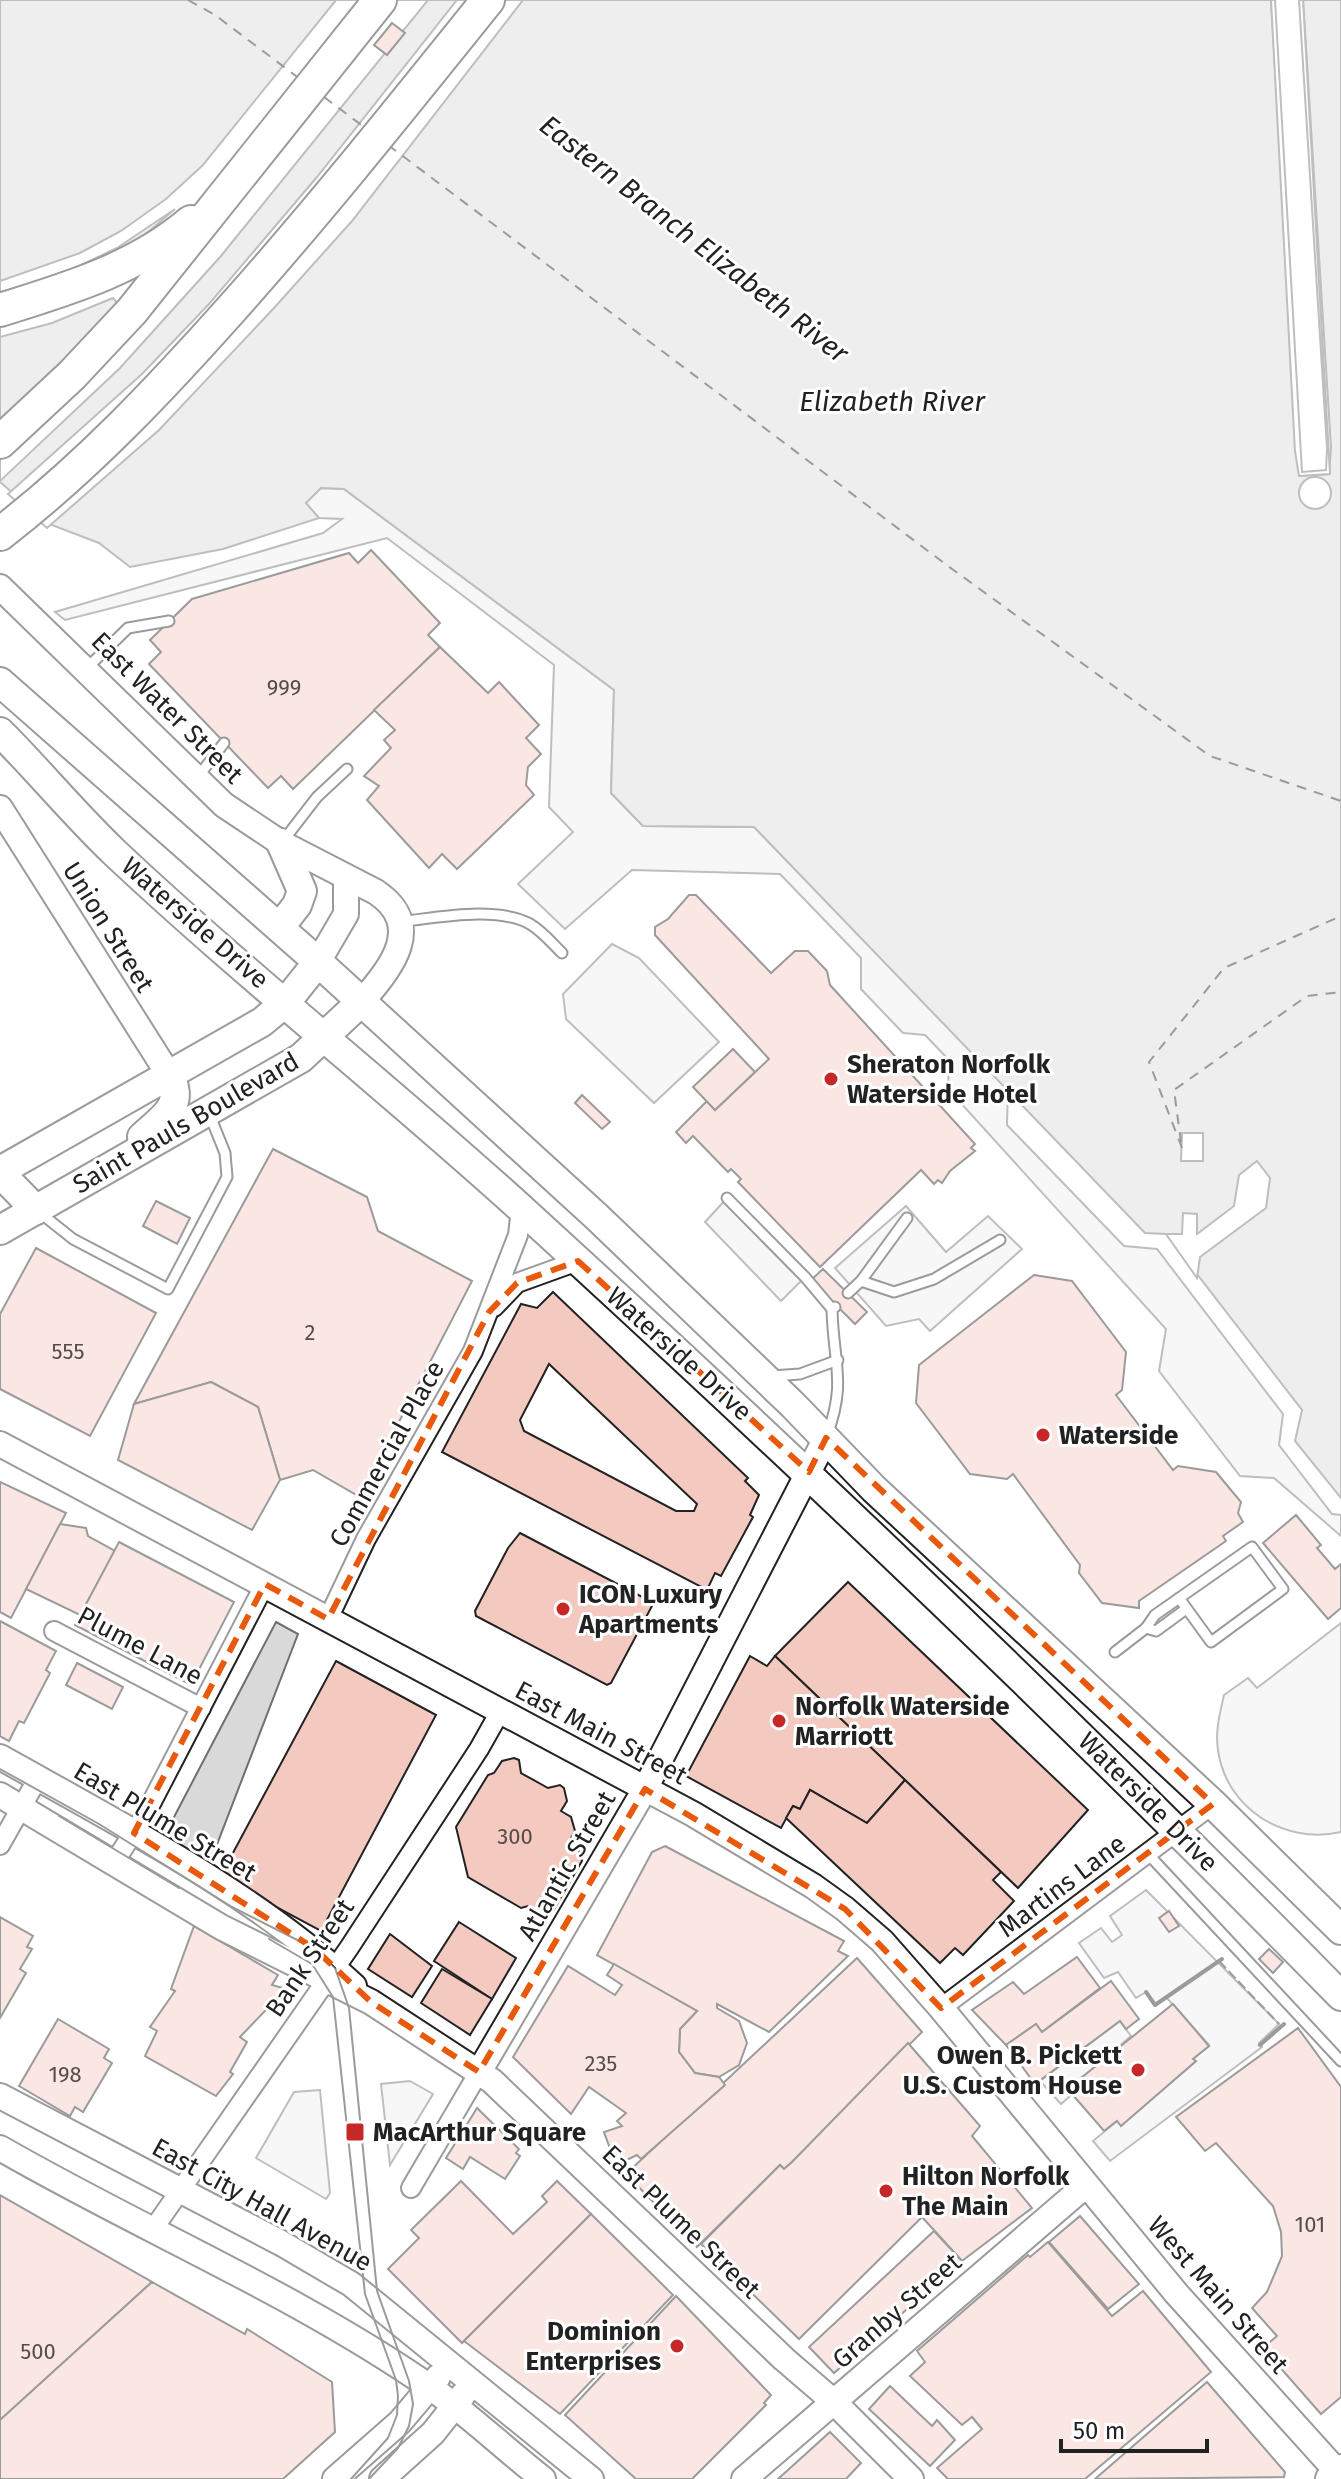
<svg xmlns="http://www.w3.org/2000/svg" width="1341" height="2479" viewBox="0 0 1341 2479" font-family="'Fira Sans',sans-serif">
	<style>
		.green { fill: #eee; stroke: #6f6f6f; stroke-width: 2 }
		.parking { fill: #ededed; stroke: #6f6f6f; stroke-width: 2 }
		.water { fill: #d9d9d9; stroke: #6f6f6f; stroke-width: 2 }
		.pier { fill: #fff; stroke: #6f6f6f; stroke-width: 2 }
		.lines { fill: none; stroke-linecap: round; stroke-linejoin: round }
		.ferry { stroke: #222; stroke-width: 2; stroke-dasharray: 10 8; stroke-linecap: butt }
		.building { fill: #f3c9c0; stroke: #222; stroke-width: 2; fill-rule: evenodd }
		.lane-casing { stroke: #222; stroke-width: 13 }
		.street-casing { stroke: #222; stroke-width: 22 }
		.secondary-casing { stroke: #222; stroke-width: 28 }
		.primary-casing { stroke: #222; stroke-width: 32 }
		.highway-casing { stroke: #222; stroke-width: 36 }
		.lane { stroke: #fff; stroke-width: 9 }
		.street { stroke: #fff; stroke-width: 18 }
		.secondary { stroke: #fff; stroke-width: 24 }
		.primary { stroke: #fff; stroke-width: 28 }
		.highway { stroke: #fff; stroke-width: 32 }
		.tram { stroke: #222; stroke-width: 2 }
		.fence { stroke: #222; stroke-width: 2; stroke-dasharray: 10 4; stroke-linecap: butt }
		.wall { stroke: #222; stroke-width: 4 }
		.marked { fill: none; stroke: #e8590c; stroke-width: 6; stroke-dasharray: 16 10; stroke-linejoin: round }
		.poi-dot { fill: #c62828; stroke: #fff; stroke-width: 3 }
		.labels { text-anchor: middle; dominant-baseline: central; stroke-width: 6; stroke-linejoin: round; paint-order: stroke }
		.number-label { font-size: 22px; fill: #564c4a }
		.street-label { font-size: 26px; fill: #222; stroke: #fff }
		.poi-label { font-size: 26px; font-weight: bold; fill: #222; stroke: #fff; text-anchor: start }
		.water-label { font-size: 28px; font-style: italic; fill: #222; stroke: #fff }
	</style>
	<rect width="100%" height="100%" fill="#fff"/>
	<g class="green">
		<path d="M1341,1623v209c-56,13 -115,-23 -123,-82 -3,-19 2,-37 6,-55l24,-17 9,10z"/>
		<path d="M410,2081l23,13 -43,71 -9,-81z"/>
		<path d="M320,2090l10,103 -4,6 -70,-41 38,-66z"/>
	</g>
	<g class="parking">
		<path d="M321,488l23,1 270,201 -3,103 32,33 111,1 254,262 -1,36 117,121 33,3 126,165 -4,31 53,69 9,1v21l-67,-58 -34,-2 -81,-105 7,-42 -218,-240 1,-29 -24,-25 -22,-2 -42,-44v-31l-81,-84 -148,-4 -67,59 -47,-45 55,-52 -24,-25 5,-142 -167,-127 -322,82 -10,-8 268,-79 19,-14 -23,-1 -14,-15z"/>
		<path d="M612,944l27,14 80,84 -65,61 -88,-84 -3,-25z"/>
		<path d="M727,1198l78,79 -24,24 -76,-79z"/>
		<path d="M906,1206l40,46 42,-36 34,33 -92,82 -11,-12 -33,7 -51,-58z"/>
		<path d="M1146,1890l133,134 -20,19 3,4 -152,114 -17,-20 24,-20 4,4 74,-63 -2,-3 16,-14 -43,-48 -11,8 -9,-13 -10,6 -18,-26 -14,6 -25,-35 22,-15 11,14 10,-7 -12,-19z"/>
		<path d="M1120,2021l11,15 -49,43 3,4 -24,21 -21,-23z"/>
	</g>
	<g class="water">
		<path d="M0,0h1271l28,476 30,-2 2,-26 -28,-448h38v1498l-46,-57 7,-31 -136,-176 -21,-1 -391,-406 -111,-1 -32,-33 3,-103 -270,-201 -23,-1 -15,15 13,15 -96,31 -93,18 -31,-24 -50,-19 -49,-42z"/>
		<path d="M276,1622l22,12 -92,239 -44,-33z"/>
	</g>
	<g class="pier">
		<path d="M336,0h92l-207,256 -101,112 -120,113v-52l119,-124 -6,-7 -61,25 -52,14v-37l91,-33 55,-33 29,-25 -58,39 -70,33 -47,11v-11l80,-28 41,-22 45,-32 37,-34z"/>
		<path d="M457,0h66l-171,221 -78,87 -115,122 -112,98 -39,-34 134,-120 67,-70 108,-127z"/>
		<path d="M1271,0h4l27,472 24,-2 1,-22 -28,-448h4l27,474 -31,2 -4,-25z"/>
		<circle cx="1315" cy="493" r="16"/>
		<path d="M1182,1133h21v28h-22z"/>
		<path d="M1257,1161l13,17 -4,30 -66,49 -3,21 -31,-44h16l1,-21 14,1v20l37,-28 5,-31z"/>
	</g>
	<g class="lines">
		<g class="ferry">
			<path d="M188,0l27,15 85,64"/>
			<path d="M324,97l40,30"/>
			<path d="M388,145l560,421 262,190 131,45"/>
			<path d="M1181,1142l-7,-52 133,-94 34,-4"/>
			<path d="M1182,1148l-33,-86 75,-94 117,-52"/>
		</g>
	</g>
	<g class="building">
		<path d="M392,23l13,10 -18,22 -13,-10z"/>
		<path d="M371,550l69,73 -12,12 12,12 -147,142 -12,-13 -13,12 -119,-124 12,-12 -11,-12 42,-41 157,-46 9,10z"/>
		<path d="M440,647l48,46 11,-11 40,43 -13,13 15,16 -13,13 -2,18 8,10 -77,74 -15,-15 -13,14 -62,-68 12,-14 -15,-10 27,-28 -7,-8 11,-10 -21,-20z"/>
		<path d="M689,895h7l75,78 24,-22h13l19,20 3,14 145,159 -4,4 4,3 -25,20 -8,12 -4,-3 -4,4 -13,-14 -101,97 -82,-85 3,-3 -10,-10 -3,3 -35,-36 -7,7 -10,-11 31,-31 8,9 54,-51 -114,-124v-8l13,-8z"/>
		<path d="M733,1049l22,23 -40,38 -22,-23z"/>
		<path d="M582,1095l28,27 -8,7 -27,-26z"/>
		<path d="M273,1149l94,48 11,34 94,50 -112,216 -47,-27 -33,10 -22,-73 -47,-25 -77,22z"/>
		<path d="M156,1201l34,17 -13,26 -34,-18z"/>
		<path d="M36,1248l120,65 -66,123 -90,-47v-75z"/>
		<path d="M823,1269l44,43 -12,12 -44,-44z"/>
		<path d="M1034,1275l38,6 54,71 -4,38 -6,5 57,75 5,-4 38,6 25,30 -3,11 5,9 -20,14 3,5 -87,60v7l-37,-5 -23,-30 1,-8 -67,-91 -6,5 -37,-5 -54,-71 3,-38z"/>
		<path d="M553,1292l195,186 -3,3 14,14 -9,20 3,2 -32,59 -6,-3 -8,17 -265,-138 79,-148 16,4zM549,1364l148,140 -3,7h-18l-152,-80 -4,-11z"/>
		<path d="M211,1382l47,25 22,73 -28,50 -134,-70 16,-56z"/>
		<path d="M0,1482l66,31 -55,105 -11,-6z"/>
		<path d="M1296,1515l25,30 -4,3 18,21 6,-5v44l-13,11 -65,-76z"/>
		<path d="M60,1524l26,4 2,8 27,15 -35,64 -54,-26z"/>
		<path d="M520,1533l130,68 2,5 -41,77 -4,2 -131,-69 -1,-5 33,-63z"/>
		<path d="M119,1542l115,60 -43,83 -116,-60z"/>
		<path d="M848,1582l240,228 -70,78 -243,-232z"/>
		<path d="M0,1621l56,30 -10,19 4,3 -26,50 -5,-2 -10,20 -9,-5z"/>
		<path d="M750,1656l17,10 8,-10 130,124 -38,43 -57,-33 -10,19 -7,-3 -12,22 -95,-52z"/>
		<path d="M336,1661l100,54 -115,216 -101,-54z"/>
		<path d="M77,1663l46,24 -11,22 -46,-24z"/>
		<path d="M514,1758l5,2 2,13 27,15 12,-3 4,3 3,13 -6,10 10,6 4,14 -6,11 9,6 4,13 -29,50 -14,3 -11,-8 -7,2 -53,-31 -12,-50 32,-52 6,-2 8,-12z"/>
		<path d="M905,1780l96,92 -8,8 21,21 -51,54 -8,-7 -15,15 -154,-145 7,-12 7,3 10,-19 57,33z"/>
		<path d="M665,1846l179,95 -6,10 10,5 -79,76 -52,-28v4l22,13 8,22 -8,22 -20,12 -24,-4 -16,-21 1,-23 17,-18 -100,-56 55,-103z"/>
		<path d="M1169,1911l10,15 -10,6 -10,-14z"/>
		<path d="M0,1917l33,19 -6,11 5,2 -12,20 6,4 -26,45z"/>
		<path d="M459,1922l57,36 -24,41 -58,-38z"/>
		<path d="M194,1926l84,49 -6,10 14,4 -46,48 7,5 -17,30 3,2 -17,22 -71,-40 12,-25 -7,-4 25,-36 -4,-2z"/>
		<path d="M390,1934l42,32 -20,31 -44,-28z"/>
		<path d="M1269,1949l14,13 -10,11 -14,-14z"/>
		<path d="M1077,1957l23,31 -58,44 -6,-8 -30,21 -34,-35 41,-28 11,12z"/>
		<path d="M857,1958l65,74 -130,130 -8,7 -4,-4 -83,82 -71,-73z"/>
		<path d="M614,1964l83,47 -17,18 -1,23 16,21 24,4 6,8 -84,74 -4,-4 -21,10 -12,-33 18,-6 -5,-5 9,-8 -37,-26 -18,27 -58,-57 55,-91 47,29 7,-10 -15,-10z"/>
		<path d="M442,1969l50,30 -22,36 -49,-32z"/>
		<path d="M1111,1981l28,38 -13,10 -6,-8 -85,63 -29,-39 30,-21 6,8z"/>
		<path d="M1173,2004l36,42 -16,13 3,2 -75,65 -4,-5 -13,10 -32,-37 13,-11 -4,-5z"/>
		<path d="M58,2019l51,30 -5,9 8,5 -29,49 -8,-5 -5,9 -51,-30z"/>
		<path d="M1298,2028l43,59v310l-20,17 -58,-66 14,-12 -25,-28 15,-16 15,-36 -1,-24 -8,-26 -57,-63 -11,8 -29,-34z"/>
		<path d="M908,2043l72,83 -8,10 60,72 -70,53 -40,-44 -123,122 -98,-95 79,-79 4,4 8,-7z"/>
		<path d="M477,2108l42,41 -3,4 4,3 -15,23 -35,-22 -7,12 -17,-11z"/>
		<path d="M461,2181l52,53 34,-32 -5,-6 15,-15 34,33 -129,129 -74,-74 31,-31 -8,-8z"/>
		<path d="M0,2195l152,87 -152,138z"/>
		<path d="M591,2214l82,81 -113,119 -96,-73z"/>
		<path d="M1080,2216l59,68 -31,25 -59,-67z"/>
		<path d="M934,2231l28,30 -128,112 -25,-26z"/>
		<path d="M1048,2242l64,74 31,-25 68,81 -126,107h-137l-11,-11 45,-39 -10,-12 -10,8 -52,-49 15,-14 -8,-11 111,-96 2,2z"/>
		<path d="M152,2282l93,52 2,-5 85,53 3,50 -52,47h-283v-59z"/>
		<path d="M676,2296l95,99 -7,8 2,2 -74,74h-56l-71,-64z"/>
		<path d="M1207,2382l78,90 -1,5 -189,2z"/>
		<path d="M890,2386l42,40 5,-6 18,20 -25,26 -61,-57z"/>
		<path d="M830,2432l31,31 -15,16h-68z"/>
	</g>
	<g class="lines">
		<g class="lane-casing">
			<g id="lane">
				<path d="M87,668l41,-40 41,-7"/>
				<path d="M197,778l27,-35"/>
				<path d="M283,841l34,-44 30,-28"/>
				<path d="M400,922c36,-5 98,-16 130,2 12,7 22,19 32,29"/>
				<path d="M727,1198l78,79 27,32"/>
				<path d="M39,1212l34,27 95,50 59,-112 -2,-24 -15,-37"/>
				<path d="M861,1281l46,-63"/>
				<path d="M848,1293l13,-12 33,11 40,-13 66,-39"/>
				<path d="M772,1376l28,-2 38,-14"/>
				<path d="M827,1435c20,-53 6,-73 5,-126l3,-2"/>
				<path d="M1146,1628l10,3 30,-22"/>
				<path d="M1115,1652l31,-24 9,-13 97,-68 31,42 -72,53 -32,-44"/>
				<path d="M1148,1854l193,207"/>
			</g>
		</g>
		<g class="street-casing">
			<g id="street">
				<path d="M494,1307l23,-24 61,-22"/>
				<path d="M328,1619l38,-80 107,-188 45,-116 3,-26"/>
				<path d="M54,1631l147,77"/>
				<path d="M0,1845l38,-67"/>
				<path d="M115,1861l30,-46 120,-231"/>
				<path d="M941,2008l272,-204"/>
				<path d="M411,2188l68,-116"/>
				<path d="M154,2228l195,-280 130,-199 22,-39"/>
			</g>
		</g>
		<g class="secondary-casing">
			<g id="secondary">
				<path d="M0,587l224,218 57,38 95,49c49,33 16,76 -14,109"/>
				<path d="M0,808l169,267"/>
				<path d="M318,962l28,-48v-37"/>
				<path d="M0,1444l693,370 120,72 32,23 37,32 59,67 235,285 165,183"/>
				<path d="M0,1757c121,68 252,135 354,229"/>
				<path d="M0,1795l221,132 150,75 121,79 292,278 50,43 77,77"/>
				<path d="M479,2072l166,-283 181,-351"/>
				<path d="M0,2096l281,147 70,41 240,195"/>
				<path d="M0,2148c142,82 294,145 430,239 39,28 75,62 113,92"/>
				<path d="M335,2479l65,-57 38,-45"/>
				<path d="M382,2479l51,-46 30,-38"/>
				<path d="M744,2479l342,-294"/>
			</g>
		</g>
		<g class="primary-casing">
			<g id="primary">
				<path d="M0,682l318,280 279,255 196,188 81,84 339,315 128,126"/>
				<path d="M0,732c39,39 74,82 115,121 132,124 276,237 411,360 278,254 551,514 815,783"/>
				<path d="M280,927l17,-22 5,-14 -21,-48"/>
				<path d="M142,1137c21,-20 44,-31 27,-62"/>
				<path d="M0,1171l262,-149 24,-20 32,-40"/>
				<path d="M0,1173l36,37"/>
				<path d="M0,1230l301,-172 61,-57"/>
				<path d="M1330,2479l11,-10"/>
			</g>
		</g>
		<g class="highway-casing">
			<g id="highway">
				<path d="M0,310c67,-21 136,-41 191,-88"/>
				<path d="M0,442l72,-67 60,-64 248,-311"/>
				<path d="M0,534c88,-68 162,-147 235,-229 88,-99 170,-202 253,-305"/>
			</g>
		</g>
		<use href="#lane" class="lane"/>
		<use href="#street" class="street"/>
		<use href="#secondary" class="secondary"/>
		<use href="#primary" class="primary"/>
		<use href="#highway" class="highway"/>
		<g class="tram">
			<path d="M0,1769l99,55 133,83 83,42 20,19 14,40 28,283 32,90 4,23 -4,22 -11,22 -29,31"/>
			<path d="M59,1816l120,72"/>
			<path d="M269,1939l43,25 21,33 32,297 31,86 2,16 -1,19 -9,23 -37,41"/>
		</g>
		<path class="fence" d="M1219,1961l60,63"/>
		<g class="wall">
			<path d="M1146,1992l9,13 67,-46"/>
			<path d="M1260,2045l24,-21"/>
		</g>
	</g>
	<path d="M0 0H1341V2479H0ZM578,1261l231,211 17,-34 387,366 -272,204 -96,-99 -200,-120 -166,283 -108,-70 -56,-53 -181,-116 131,-249 63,35 161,-307 28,-29z" fill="#fff" fill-opacity=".55" fill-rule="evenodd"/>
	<path class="marked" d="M578,1261l231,211 17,-34 387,366 -272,204 -96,-99 -200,-120 -166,283 -108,-70 -56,-53 -181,-116 131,-249 63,35 161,-307 28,-29z"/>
	<g class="poi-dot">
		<circle cx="831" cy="1079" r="8"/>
		<circle cx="1043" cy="1435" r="8"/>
		<circle cx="563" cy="1609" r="8"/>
		<circle cx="779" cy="1721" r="8"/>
		<circle cx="1138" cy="2070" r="8"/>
		<rect x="345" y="2122" width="20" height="20" rx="4"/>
		<circle cx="886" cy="2191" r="8"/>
		<circle cx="677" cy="2346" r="8"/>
	</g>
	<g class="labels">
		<g class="number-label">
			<text x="284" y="687">999</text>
			<text x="310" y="1332">2</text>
			<text x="68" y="1351">555</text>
			<text x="515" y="1836">300</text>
			<text x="601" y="2063">235</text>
			<text x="65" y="2074">198</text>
			<text x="1310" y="2224">101</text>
			<text x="38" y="2351">500</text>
		</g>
		<g class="street-label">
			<text transform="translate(167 708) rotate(45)">East Water Street</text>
			<text transform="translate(195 923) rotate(41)">Waterside Drive</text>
			<text transform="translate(108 927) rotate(58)">Union Street</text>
			<text transform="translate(186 1123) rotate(-30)">Saint Pauls Boulevard</text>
			<text transform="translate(679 1354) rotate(42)">Waterside Drive</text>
			<text transform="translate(387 1454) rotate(-61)">Commercial Place</text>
			<text transform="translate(140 1646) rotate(28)">Plume Lane</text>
			<text transform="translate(601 1733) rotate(28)">East Main Street</text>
			<text transform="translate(1148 1802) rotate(45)">Waterside Drive</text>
			<text transform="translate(165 1822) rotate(31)">East Plume Street</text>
			<text transform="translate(567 1866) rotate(-60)">Atlantic Street</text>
			<text transform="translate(1062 1886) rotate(-37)">Martins Lane</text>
			<text transform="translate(310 1958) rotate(-56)">Bank Street</text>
			<text transform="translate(262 2205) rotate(29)">East City Hall Avenue</text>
			<text transform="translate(681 2222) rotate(44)">East Plume Street</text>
			<text transform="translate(1218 2295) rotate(49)">West Main Street</text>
			<text transform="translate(897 2311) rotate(-41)">Granby Street</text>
		</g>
		<g class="poi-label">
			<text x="847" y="1064">Sheraton Norfolk<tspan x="847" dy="30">Waterside Hotel</tspan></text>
			<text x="1059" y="1435">Waterside</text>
			<text x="579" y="1594">ICON Luxury<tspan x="579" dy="30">Apartments</tspan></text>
			<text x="795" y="1706">Norfolk Waterside<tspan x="795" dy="30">Marriott</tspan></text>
			<text x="1122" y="2055" text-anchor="end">Owen B. Pickett<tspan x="1122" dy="30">U.S. Custom House</tspan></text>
			<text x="373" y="2132">MacArthur Square</text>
			<text x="902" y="2176">Hilton Norfolk<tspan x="902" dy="30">The Main</tspan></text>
			<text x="661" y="2331" text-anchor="end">Dominion<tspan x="661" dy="30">Enterprises</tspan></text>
		</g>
		<g class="water-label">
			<text transform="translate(694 239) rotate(38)">Eastern Branch Elizabeth River</text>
			<text x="892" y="401">Elizabeth River</text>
		</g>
	</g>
	<path d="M1061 2439v12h146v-12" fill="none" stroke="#222222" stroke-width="4"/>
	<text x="1073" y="2439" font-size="24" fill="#222222" stroke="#ffffff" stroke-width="6" paint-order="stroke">50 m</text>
</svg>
